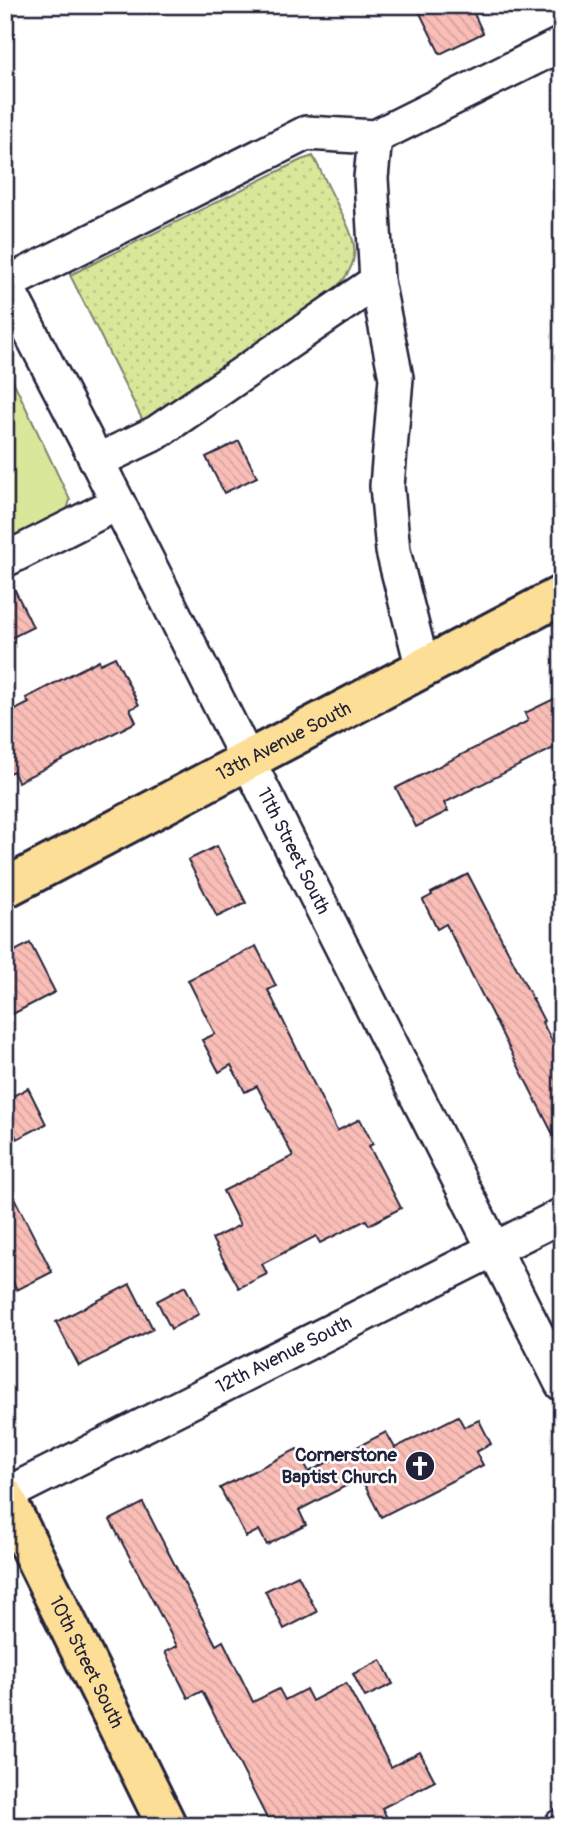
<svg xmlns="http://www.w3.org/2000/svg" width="567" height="1831" viewBox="0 0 567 1831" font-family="Pangolin,sans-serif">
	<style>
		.park { fill: url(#park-dots); stroke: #7d846a; stroke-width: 2 }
		.pitch { fill: #d8e79a; stroke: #7d846a; stroke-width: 2 }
		.building { fill: url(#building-back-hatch); stroke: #22223b; stroke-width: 2 }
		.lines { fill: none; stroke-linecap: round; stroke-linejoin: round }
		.minor-casing { stroke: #22223b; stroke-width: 38 }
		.major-casing { stroke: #22223b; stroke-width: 44 }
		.minor { stroke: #fff; stroke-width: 33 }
		.major { stroke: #fdde96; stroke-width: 38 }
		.labels { text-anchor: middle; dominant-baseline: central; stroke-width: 5; stroke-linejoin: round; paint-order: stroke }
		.street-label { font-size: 19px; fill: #22223b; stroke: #fff }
		.poi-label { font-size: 19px; font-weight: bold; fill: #22223b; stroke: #fff; text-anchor: end }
	</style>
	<defs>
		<pattern id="park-dots" width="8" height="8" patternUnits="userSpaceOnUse" patternTransform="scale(1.75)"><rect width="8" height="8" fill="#d8e79a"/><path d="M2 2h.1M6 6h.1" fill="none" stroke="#b9c686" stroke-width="1.8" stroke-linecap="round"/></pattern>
		<pattern id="building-back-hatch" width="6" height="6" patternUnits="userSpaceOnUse" patternTransform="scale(1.75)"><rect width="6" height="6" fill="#fabeb7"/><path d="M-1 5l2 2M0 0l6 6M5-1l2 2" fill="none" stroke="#d6a39e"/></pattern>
	</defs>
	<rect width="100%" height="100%" fill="#fff"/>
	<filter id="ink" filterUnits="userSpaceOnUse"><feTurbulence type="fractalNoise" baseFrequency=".0143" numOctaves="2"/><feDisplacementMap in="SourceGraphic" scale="14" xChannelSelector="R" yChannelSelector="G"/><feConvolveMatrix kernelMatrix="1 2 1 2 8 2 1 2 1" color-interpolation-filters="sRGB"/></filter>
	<g filter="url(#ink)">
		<path class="park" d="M313,156c9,17 17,34 25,50 18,35 27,54 -4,84l-189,135 -75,-150 231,-115z"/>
		<path class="pitch" d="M5,364l65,136 -5,17 -60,29z"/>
		<g class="building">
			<path d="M416,5h54l13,28 -43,21z"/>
			<path d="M239,441l18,36 -33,16 -18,-36z"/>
			<path d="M9,578l24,49 -28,14v-62z"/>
			<path d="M115,657l24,48 -9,4 6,13 -118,60 -5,-11 -8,4v-60l24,-12 -3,-5 73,-38 1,4z"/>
			<path d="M562,695v49l-118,59 4,8 -32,16 -20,-39 132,-67 -3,-8z"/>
			<path d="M217,846l29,57 -29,14 -29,-57z"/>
			<path d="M468,874l76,147 -2,1 20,38v92l-116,-228 -9,5 -14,-29 9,-5 -1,-2z"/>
			<path d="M30,943l25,49 -50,26v-62z"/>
			<path d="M256,946l20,40 -8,4 69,141 23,-12 13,25 -4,2 32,62 -32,17 -3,-5 -46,23 -4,-7 -54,28 5,10 -28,14 -27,-49 28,-14 -17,-34 70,-35 -36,-70 -12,6 -14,-27 -12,7 -17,-32 13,-6 -27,-54z"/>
			<path d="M28,1088l18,36 -29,15 -12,-23v-16z"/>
			<path d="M5,1180l47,92 -35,18 -12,-23z"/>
			<path d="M130,1284l23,45 -74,37 -23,-44z"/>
			<path d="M185,1286l14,28 -28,15 -14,-28z"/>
			<path d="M458,1416l6,11 15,-7 12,24 -15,8 7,13 -102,52 -20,-39 -62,32 7,15 -39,20 -8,-15 -13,7 -26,-49 77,-39 12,23 77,-40 9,16z"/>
			<path d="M143,1503l73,142 7,-4 30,61 26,-13 6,11 21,-11 6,12 34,-18 45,84 29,-15 15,29 -53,27 9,18h-120l-69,-135 -14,7 -23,-46 12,-6 -67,-126z"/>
			<path d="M298,1575l19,37 -33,17 -19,-38z"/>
			<path d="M381,1660l12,24 -28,13 -12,-23z"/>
		</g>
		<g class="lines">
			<g class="minor-casing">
				<g id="minor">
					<path d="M375,137l-4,41 6,103 19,97 -9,108 6,65 30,118"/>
					<path id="s1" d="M5,283l92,178 465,923"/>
					<path d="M6,284l300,-151 69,4 187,-93"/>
					<path d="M97,461l59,-28 221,-152"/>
					<path d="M5,560l113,-57"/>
					<path id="s2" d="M5,1495l557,-280"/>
					<path d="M561,1826h1"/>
				</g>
			</g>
			<g class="major-casing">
				<g id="major">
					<path id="s3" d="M5,888l557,-293"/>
					<path id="s4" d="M5,1497l162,329"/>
				</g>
			</g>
			<use href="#minor" class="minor"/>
			<use href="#major" class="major"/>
		</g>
	</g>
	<defs>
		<g id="church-disc" transform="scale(1.575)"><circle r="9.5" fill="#22223b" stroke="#fff"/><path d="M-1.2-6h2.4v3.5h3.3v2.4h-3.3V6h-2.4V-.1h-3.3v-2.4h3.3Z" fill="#fff"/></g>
	</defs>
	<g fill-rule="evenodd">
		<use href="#church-disc" x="420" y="1466"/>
	</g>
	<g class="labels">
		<g class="street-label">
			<text stroke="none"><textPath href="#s3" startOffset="315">13th Avenue South</textPath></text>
			<text stroke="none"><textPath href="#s1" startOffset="637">11th Street South</textPath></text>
			<text stroke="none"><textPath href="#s2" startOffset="312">12th Avenue South</textPath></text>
			<text stroke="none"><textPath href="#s4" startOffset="184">10th Street South</textPath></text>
		</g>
		<g class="poi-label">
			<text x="397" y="1455">Cornerstone<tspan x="397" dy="22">Baptist Church</tspan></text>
		</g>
	</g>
	<rect width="567" height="1831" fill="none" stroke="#fff" stroke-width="28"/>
	<rect x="14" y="14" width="539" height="1803" fill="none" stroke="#22223b" stroke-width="2.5" filter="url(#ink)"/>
</svg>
